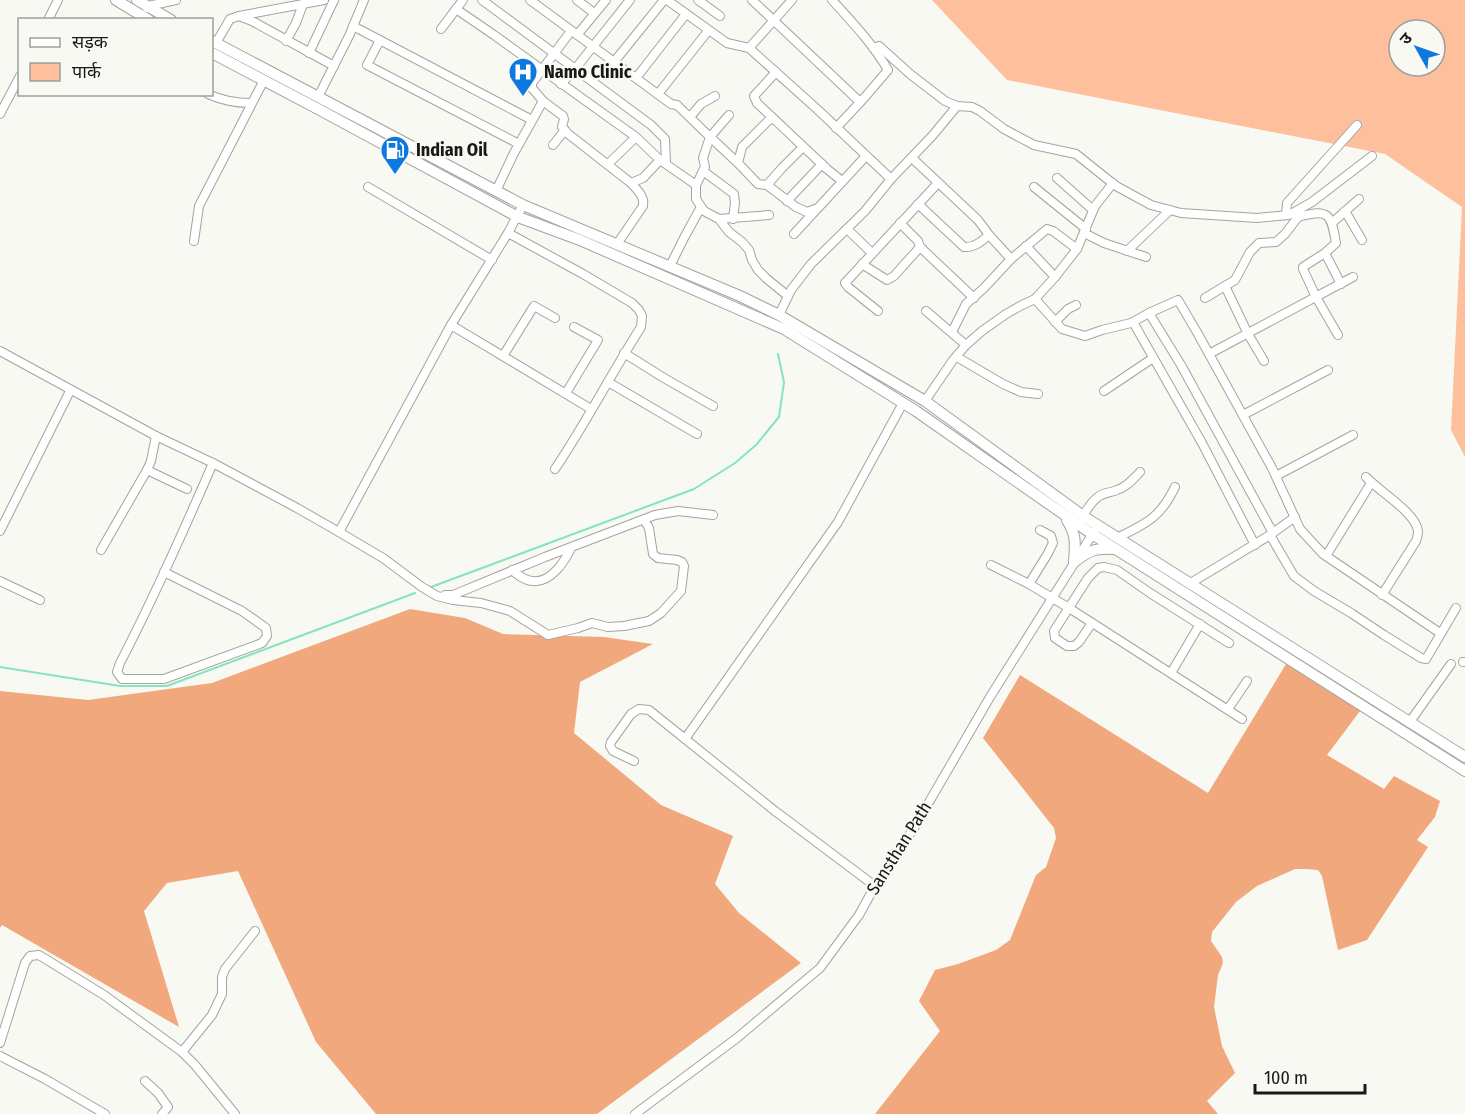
<svg xmlns="http://www.w3.org/2000/svg" width="1465" height="1114" viewBox="0 0 1465 1114" font-family="'Fira Sans Condensed','Noto Sans Devanagari',sans-serif">
	<style>
		.green { fill: #fec09c; fill-rule: evenodd }
		.forest { fill: #f1a87d }
		.lines { fill: none; stroke-linecap: round; stroke-linejoin: round }
		.stream { stroke: #85e4bf; stroke-width: 2 }
		.minor-casing { stroke: #a3a49f; stroke-width: 10 }
		.major-casing { stroke: #a3a49f; stroke-width: 12 }
		.minor { stroke: #fff; stroke-width: 8 }
		.major { stroke: #fff; stroke-width: 10 }
		.labels { text-anchor: middle; dominant-baseline: central; stroke-width: 5; stroke-linejoin: round; paint-order: stroke }
		.poi-label { font-size: 18px; font-weight: bold; fill: #181817; stroke: #f9f9f4; text-anchor: start }
		.street-label { font-size: 18px; fill: #181817; stroke: #f9f9f4 }
	</style>
	<rect width="100%" height="100%" fill="#f9f9f4"/>
	<path class="green" d="M932,0h533v457l-14,-27 11,-223 -77,-53 -378,-74zM1399,30h36v36h-36z"/>
	<g class="forest">
		<path d="M410,609l55,9 38,16 101,3 49,7 -73,38 -6,51 87,72 72,31 -18,48 24,29 62,50 -204,151h-221l-60,-72 -78,-171 -71,12 -23,28 35,116 -177,-102 -2,3v-237l88,9 124,-17z"/>
		<path d="M1286,664l74,47 -33,44 57,34 10,-13 46,25 -5,16 -18,23 11,7 -61,93 -29,10 -16,-74 -4,-6 -11,-1h-12l-38,17 -21,16 -24,30 -1,9 11,16 1,6 -5,12 -4,32 8,39 13,27 -28,28 11,13h-343l65,-83 -21,-30 16,-31 23,-6 38,-14 14,-10 26,-65 10,-8 10,-29 -2,-10 -71,-90 37,-63 188,118z"/>
	</g>
	<g class="lines">
		<g class="stream">
			<path d="M431,587l263,-98 41,-26 21,-18 23,-28 5,-35 -6,-28"/>
			<path d="M0,667l120,19h47l248,-93"/>
		</g>
		<g class="minor-casing">
			<g id="minor">
				<path d="M482,0l169,125 14,14 1,24"/>
				<path d="M530,0l141,104 6,1 33,32 -7,21 2,9 -9,18v14l8,12 15,8 50,-4"/>
				<path d="M577,0l17,13"/>
				<path d="M667,0l60,43 22,5 68,61 74,70"/>
				<path d="M698,0l22,16"/>
				<path d="M752,0l108,102"/>
				<path d="M832,0c20,22 41,44 56,70l-23,27 -29,31"/>
				<path d="M147,8l1,-2 28,-6"/>
				<path d="M456,9l38,26 142,102 24,23 36,25"/>
				<path d="M239,16l85,-16"/>
				<path d="M48,20l10,-20"/>
				<path d="M353,26l179,94"/>
				<path d="M441,29l22,-29"/>
				<path d="M571,31l-39,52v5l11,13 20,15 1,3 -2,8 5,6 64,50 12,-5 17,-18"/>
				<path d="M577,35l29,-35"/>
				<path d="M380,40l-13,25 152,79"/>
				<path d="M286,41l10,-18 7,-19"/>
				<path d="M216,43l14,-24 9,-3 13,5 82,45"/>
				<path d="M749,48l43,-48"/>
				<path d="M873,48l6,-2 31,28 35,27 12,5 15,1 8,4 24,18 30,16 42,9 40,32 35,19 30,8 76,5 32,-3 23,-13 60,-46"/>
				<path d="M309,53l25,-53"/>
				<path d="M614,62l50,-62"/>
				<path d="M776,72l-22,24 3,7 70,66 15,12"/>
				<path d="M636,78l50,-64"/>
				<path d="M561,84l14,-15 55,-69"/>
				<path d="M208,94c15,7 27,9 43,9"/>
				<path d="M658,94l50,-63"/>
				<path d="M318,97l31,-61 15,-36"/>
				<path d="M0,114l20,-38"/>
				<path d="M729,115l-19,22 28,26"/>
				<path d="M690,117l11,-13 14,-8"/>
				<path d="M553,145l12,-15"/>
				<path d="M803,147l-21,21 -15,17 29,22 11,5 11,-4 48,-52"/>
				<path d="M912,158l66,62 11,15 22,24"/>
				<path d="M608,164l28,-27"/>
				<path d="M703,171l31,23 1,9 -2,16"/>
				<path d="M1057,178l36,32"/>
				<path d="M767,185l-9,-1 -20,-21 4,-16 30,-30"/>
				<path d="M368,187l124,73"/>
				<path d="M1034,187l52,42"/>
				<path d="M496,191l18,-38 29,-52"/>
				<path d="M787,201l35,-37"/>
				<path d="M918,204l46,43c10,1 18,-6 25,-12"/>
				<path d="M1345,211l17,29"/>
				<path d="M1293,213l5,4c31,-9 33,-3 38,26l-11,10 -22,14v2l13,28 22,38"/>
				<path d="M1286,215l1,-12 70,-78"/>
				<path d="M719,219l10,13 13,10 7,8 3,10 6,10 9,9 21,17"/>
				<path d="M1333,222l26,-23"/>
				<path d="M847,229l25,24"/>
				<path d="M508,233l75,41 49,29 7,7 3,6 -1,11c-30,47 -55,96 -86,142"/>
				<path d="M1084,233l20,10 42,14"/>
				<path d="M794,234l22,-24"/>
				<path d="M194,241l5,-35 65,-126"/>
				<path d="M617,244l26,-38c2,-10 -6,-16 -12,-23"/>
				<path d="M1026,246l29,31"/>
				<path d="M920,247l54,51"/>
				<path d="M1127,251l43,-41"/>
				<path d="M1325,253l16,31"/>
				<path d="M862,264l25,16 7,-4 26,-29 -2,-6 -18,-18"/>
				<path d="M670,266l15,-30 16,-29"/>
				<path d="M1225,286l23,48 16,27"/>
				<path d="M1205,298l30,-18 15,-28 9,-9 17,-1 9,-8 13,-17"/>
				<path d="M1035,299l27,30 23,7 17,-6 29,-7 18,-10 29,-13 20,34 74,134 28,61 23,25 117,79"/>
				<path d="M878,311l-30,-24 -3,-4 93,-100"/>
				<path d="M926,311l40,34"/>
				<path d="M1149,313l32,52 92,168"/>
				<path d="M779,315l12,-25 20,-26 54,-53 26,-32 42,-44 24,-29"/>
				<path d="M1055,322l13,-13 8,-4"/>
				<path d="M1133,322l69,121 53,102"/>
				<path d="M451,325l140,84"/>
				<path d="M952,332l14,-28 18,-16 27,-29 36,-30 6,2 24,18"/>
				<path d="M0,351l156,85 57,27 84,45 42,24 112,-207 57,-92 15,-28"/>
				<path d="M624,353l40,25 49,28"/>
				<path d="M1209,354l144,-77"/>
				<path d="M503,356l31,-50 21,12"/>
				<path d="M957,357l46,27 18,8 17,2"/>
				<path d="M608,382l89,52"/>
				<path d="M1104,391l49,-33"/>
				<path d="M566,393l32,-53 -24,-13"/>
				<path d="M925,401l28,-41 13,-15 16,-14 24,-17 16,-9 13,-6 20,-22 22,-28 18,-43 18,-23"/>
				<path d="M1243,415l85,-45"/>
				<path d="M147,470l40,19"/>
				<path d="M1276,476l77,-41"/>
				<path d="M1366,477c13,14 44,32 51,50 2,5 1,9 -1,14l-34,54"/>
				<path d="M1083,516c4,-7 8,-14 15,-19 6,-5 12,-4 19,-7 10,-3 16,-11 23,-18"/>
				<path d="M0,531l70,-140"/>
				<path d="M339,532l44,26 39,29 15,9 16,4 28,3 29,8 38,24 30,-7 14,-5 16,4 16,-1 25,-5 12,-8 20,-22 3,-25 -2,-4 -5,-2 -19,-2 -5,-4 -4,-26 -5,-8"/>
				<path d="M1270,535l24,41 20,15 37,22 33,22 37,23 5,1 30,-51"/>
				<path d="M1117,538c30,-15 43,-20 58,-51"/>
				<path d="M101,550l46,-80 4,-9 5,-25"/>
				<path d="M1326,556l45,-73"/>
				<path d="M991,565l38,19 40,24 173,111"/>
				<path d="M512,570c6,5 13,11 21,11 18,2 32,-20 38,-33"/>
				<path d="M164,572l78,39 24,17 1,8 -5,7 -98,36h-42l-5,-7 3,-9c34,-65 64,-133 93,-200"/>
				<path d="M0,581l40,19"/>
				<path d="M1029,584l18,-29 6,-12 -2,-7 -11,-6"/>
				<path d="M1189,584l81,-49 25,-18"/>
				<path d="M445,595h8l92,-38 110,-42 23,-4 35,4"/>
				<path d="M1092,623l-13,19 -5,4h-7l-12,-8 -1,-7 34,-53 10,-10 6,-1 13,3 33,23 79,50"/>
				<path d="M1463,662h2"/>
				<path d="M1171,673l29,-49"/>
				<path d="M1228,709l19,-28"/>
				<path d="M1409,723l42,-59"/>
				<path d="M685,739l153,-217 65,-119"/>
				<path d="M634,761l-21,-10 -3,-5 1,-4 20,-28 8,-5 10,1 126,101 100,75"/>
				<path d="M0,1043l25,-80 5,-7 9,-1 65,40 78,57 13,13 40,49"/>
				<path d="M182,1052l30,-37 10,-21v-17l3,-8 30,-38"/>
				<path d="M0,1056l45,23 60,35"/>
				<path d="M145,1081l13,12 10,14 -6,7"/>
				<path d="M635,1114l102,-76 83,-70 39,-53 16,-29 39,-58 76,-131 105,-167"/>
			</g>
		</g>
		<g class="major-casing">
			<g id="major">
				<path d="M116,0l33,20"/>
				<path d="M137,0l34,20"/>
				<path d="M212,41l311,164 217,91 39,19 146,86 158,115 382,241"/>
				<path d="M212,53l108,57 198,107 62,23 204,89 132,82 176,123 373,237"/>
				<path d="M1067,520c10,16 8,24 7,42"/>
				<path d="M1074,562c16,-12 21,-14 41,-13"/>
			</g>
		</g>
		<use href="#minor" class="minor"/>
		<use href="#major" class="major"/>
	</g>
	<defs>
		<g id="hospital-pin" transform="scale(1.5)"><path d="M0 17L-7.5 6A9.5 9.5 0 1 1 7.5 6Z" fill="#0c78e0" stroke="#f9f9f4"/><path d="M-5-5h3v3.5h4V-5h3V5h-3V1.5h-4V5h-3Z" fill="#fff"/></g>
		<g id="fuel-pin" transform="scale(1.5)"><path d="M0 17L-7.5 6A9.5 9.5 0 1 1 7.5 6Z" fill="#0c78e0" stroke="#f9f9f4"/><path d="M-5.5-6h7V0h2V4h1.3V-2.5L3-4.5l.8-.8L6-3V5H2.5V1h-1V6h-7ZM-4.2-4.7v3.2H.2V-4.7Z" fill="#fff"/></g>
	</defs>
	<g fill-rule="evenodd">
		<use href="#hospital-pin" x="523" y="72"/>
		<use href="#fuel-pin" x="395" y="150"/>
	</g>
	<g class="labels">
		<g class="poi-label">
			<text x="544" y="72">Namo Clinic</text>
			<text x="416" y="150">Indian Oil</text>
		</g>
		<g class="street-label">
			<text transform="translate(899 848) rotate(-58)">Sansthan Path</text>
		</g>
	</g>
	<rect x="18" y="18" width="195" height="78" fill="#f9f9f4" stroke="#9f9f9c" stroke-width="1.5"/>
	<rect x="30" y="38" width="30" height="9" fill="#ffffff" stroke="#9f9f9c" stroke-width="1.5"/>
	<text x="72" y="48" font-size="18" fill="#181817">सड़क</text>
	<rect x="30" y="63" width="30" height="18" fill="#fec09c" stroke="#9f9f9c" stroke-width="1.5"/>
	<text x="72" y="78" font-size="18" fill="#181817">पार्क</text>
	<g transform="translate(1417 48) rotate(310)"><circle r="28" fill="#f9f9f4" stroke="#9f9f9c" stroke-width="1.5"/>
	<path d="M0-4.5L10 22L0 15L-10 22Z" fill="#0c78e0"/>
	<text y="-9" font-size="16" font-weight="bold" text-anchor="middle" fill="#181817">उ</text>
	</g>
	<path d="M1255 1084v9h110v-9" fill="none" stroke="#181817" stroke-width="3"/>
	<text x="1264" y="1084" font-size="18" fill="#181817" stroke="#f9f9f4" stroke-width="4.5" paint-order="stroke">100 m</text>
</svg>
